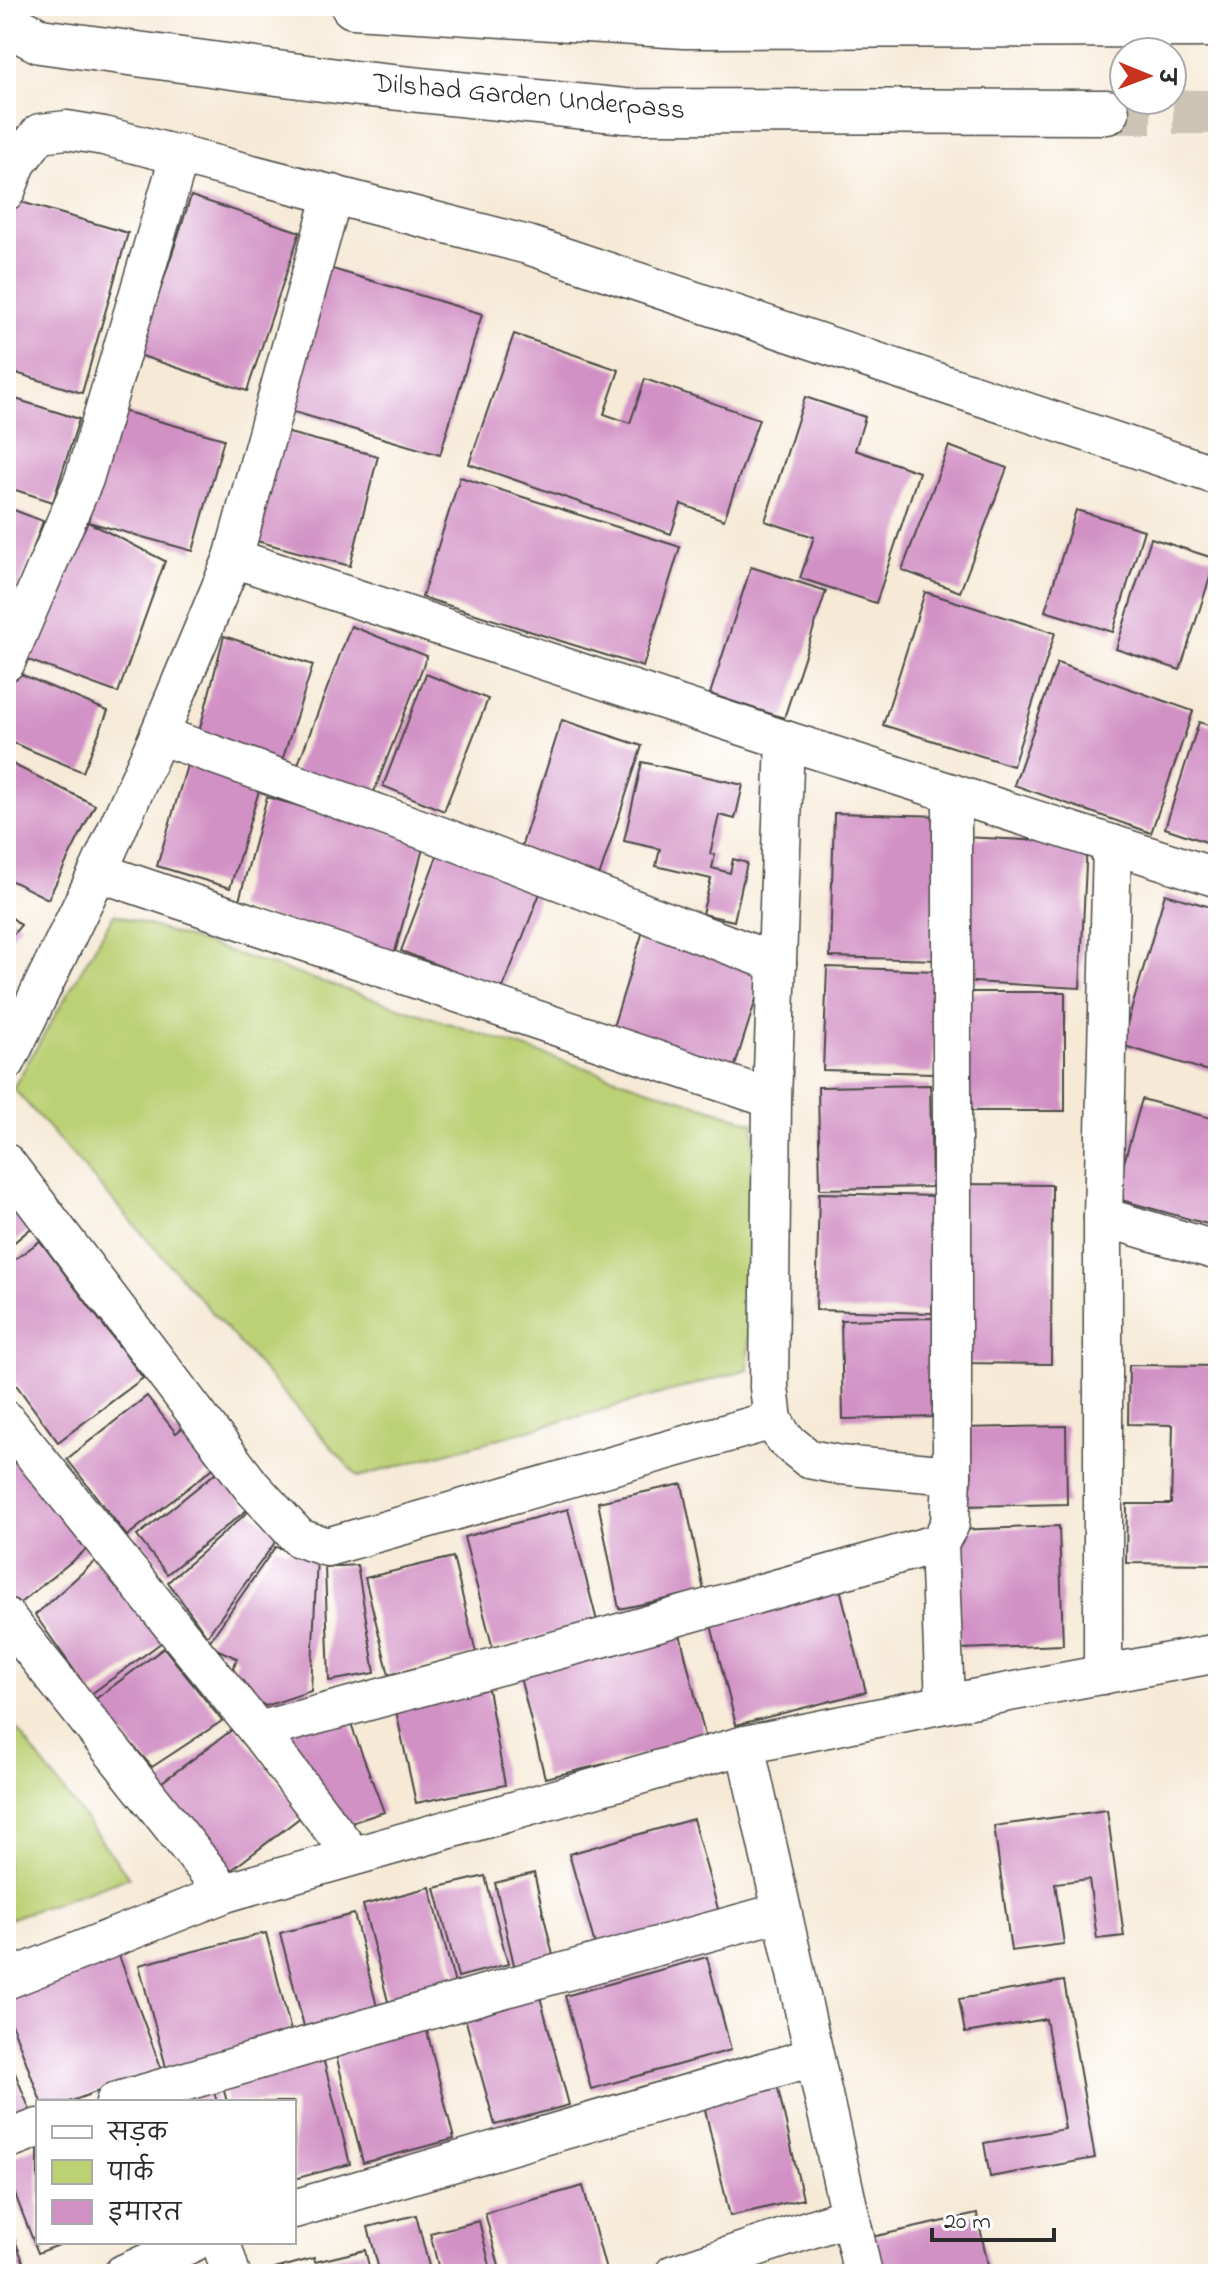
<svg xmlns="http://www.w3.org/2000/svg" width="1224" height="2280" viewBox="0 0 1224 2280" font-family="'Indie Flower','Playpen Sans Deva',sans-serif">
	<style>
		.green { fill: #bcd074; stroke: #747e50; stroke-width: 2 }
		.building { fill: #d291c5 }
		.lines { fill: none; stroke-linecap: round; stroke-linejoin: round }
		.secondary-tunnel { stroke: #cdc4b5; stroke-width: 44; stroke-dasharray: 44 22; stroke-linecap: butt }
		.minor-casing { stroke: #494845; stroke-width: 41 }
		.secondary-casing { stroke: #494845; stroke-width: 47 }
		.minor { stroke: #fff; stroke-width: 38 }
		.secondary { stroke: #fff; stroke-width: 44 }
		.labels { text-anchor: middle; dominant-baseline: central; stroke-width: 7; stroke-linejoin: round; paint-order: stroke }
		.street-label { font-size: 28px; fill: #2b2b2b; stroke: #fff }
	</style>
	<rect width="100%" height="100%" fill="#fff"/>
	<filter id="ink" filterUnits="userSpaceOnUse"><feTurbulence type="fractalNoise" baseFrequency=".0125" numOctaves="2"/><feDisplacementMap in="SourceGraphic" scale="16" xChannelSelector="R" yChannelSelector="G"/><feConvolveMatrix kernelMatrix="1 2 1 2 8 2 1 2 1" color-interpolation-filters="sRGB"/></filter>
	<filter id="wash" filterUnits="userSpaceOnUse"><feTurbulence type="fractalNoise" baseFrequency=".006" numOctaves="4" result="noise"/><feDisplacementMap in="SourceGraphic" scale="32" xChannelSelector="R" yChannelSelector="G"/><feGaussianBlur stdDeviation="1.8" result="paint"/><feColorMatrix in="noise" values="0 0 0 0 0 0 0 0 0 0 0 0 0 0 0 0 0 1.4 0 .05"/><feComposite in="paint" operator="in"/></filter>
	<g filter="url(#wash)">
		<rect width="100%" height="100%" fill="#f6ead7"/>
		<g class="green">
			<path d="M114,914l640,209 -6,247 -390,107 -345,-389z"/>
			<path d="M6,1715l123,162 -123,43z"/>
		</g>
		<g id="blocks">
			<g class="building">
				<path d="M191,196l109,36 -53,159 -108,-36z"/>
				<path d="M14,200l114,33 -46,160 -76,-23v-143z"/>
				<path d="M326,267l156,47 -42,141 -156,-46z"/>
				<path d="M514,334l105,36 -15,44 26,9 15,-44 114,40 -35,101 -43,-16 -10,30 -202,-70z"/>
				<path d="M6,396l73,23 -26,83 -47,-15z"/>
				<path d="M805,397l60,20 -10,33 64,22 -43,131 -76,-25 14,-41 -49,-16z"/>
				<path d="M119,410l105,29 -31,112 -105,-29 77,39 -47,132 -101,-37 71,-134z"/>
				<path d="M281,431l97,25 -28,110 -97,-26z"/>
				<path d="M949,446l58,22 -47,124 -58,-22z"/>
				<path d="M460,477l220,70 -37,120 -221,-70z"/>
				<path d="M6,507l37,14 -34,95 -3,-1z"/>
				<path d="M1076,510l68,20 -31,102 -68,-21z"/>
				<path d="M1151,538l65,21 -36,111 -64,-21z"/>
				<path d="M751,567l75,24 -42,127 -74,-24z"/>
				<path d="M925,592l130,41 -42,133 -130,-41z"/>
				<path d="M351,626l76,30 -57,146 -75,-30z"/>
				<path d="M224,636l89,29 -35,108 -80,-37z"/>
				<path d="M1057,663l136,48 -42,122 -137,-48z"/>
				<path d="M6,668l102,43 -25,61 -77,-32z"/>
				<path d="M426,674l62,25 -44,112 -61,-25z"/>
				<path d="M562,720l80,26 -45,137 -79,-26z"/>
				<path d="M1199,722l19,6v118l-53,-18z"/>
				<path d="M6,761l89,44 -47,94 -42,-21z"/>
				<path d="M188,762l73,22 -31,104 -73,-22z"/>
				<path d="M642,762l101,23 -8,34 -16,-4 -9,39 5,1 -3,13 18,5 3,-14 14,4 -13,58 -32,-7 9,-35 -55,-13 4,-17 -36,-8z"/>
				<path d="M267,797l158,44 -30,111 -158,-44z"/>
				<path d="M834,813l108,3 -3,144 -109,-3z"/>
				<path d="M962,837l125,6 -7,145 -124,-7z"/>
				<path d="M440,848l102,40 -40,102 -101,-39z"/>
				<path d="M1165,894l53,15v165l-97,-29z"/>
				<path d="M6,913l15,12 -15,18z"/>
				<path d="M644,928l122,39 -32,102 -122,-39z"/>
				<path d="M827,967l109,4 -3,102 -110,-3z"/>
				<rect x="967" y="992" width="98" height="119"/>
				<path d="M930,1085l2,102 -112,2 -2,-102z"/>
				<path d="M1142,1099l76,21v107l-104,-29z"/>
				<path d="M963,1184l89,1 -1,179 -89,-1z"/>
				<path d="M6,1188l30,36 -30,25z"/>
				<path d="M819,1193l117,3 -4,117 -116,-3z"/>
				<path d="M40,1241l103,137 -85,64 -52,-71v-105z"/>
				<path d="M936,1318l2,99 -95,2 -2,-99z"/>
				<path d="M1129,1365l89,1 -2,198 -90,-1 1,-59h44l2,-79 -45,-1z"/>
				<path d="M147,1396l29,37 10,-8 31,40 -90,71 -60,-77z"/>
				<path d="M1066,1426l1,78 -105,2 -2,-78z"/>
				<path d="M6,1448l81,101 -77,62 -4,-5z"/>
				<path d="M218,1471l30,38 -81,65 -30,-38z"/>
				<path d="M682,1484l22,107 -85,18 -21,-107z"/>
				<path d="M568,1509l29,112 -104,28 -29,-112z"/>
				<path d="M249,1511l32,23 -74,102 -39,-54z"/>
				<path d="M1059,1526l4,119 -103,4 -4,-119z"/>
				<path d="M275,1547l42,9 -6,135 -45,15 -38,-22 9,-26 -30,-13z"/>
				<path d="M103,1554l66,83 -78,57 -56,-79z"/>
				<path d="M453,1557l23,96 -87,22 -24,-97z"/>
				<path d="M357,1565l18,108 -46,8 -4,-114z"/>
				<path d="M838,1580l28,112 -130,33 -28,-112z"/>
				<path d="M680,1634l26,106 -161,38 -26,-105z"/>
				<path d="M164,1648l58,73 -70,46 -59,-66z"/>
				<path d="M487,1683l18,102 -89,18 -22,-101z"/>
				<path d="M347,1714l37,98 -43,14 -61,-92z"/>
				<path d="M236,1727l66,89 -81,62 -67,-90z"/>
				<path d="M1107,1810l17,126 -27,3 -8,-60 -34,4 9,61 -53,7 -17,-125z"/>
				<path d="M693,1819l30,108 -123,35 -31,-108z"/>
				<path d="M534,1873l20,87 -39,9 -20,-86z"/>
				<path d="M485,1876l23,88 -50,13 -23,-89z"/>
				<path d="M430,1887l27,105 -67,17 -27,-104z"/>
				<path d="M354,1914l26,105 -73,19 -27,-105z"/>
				<path d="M266,1933l27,106 -126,32 -28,-106z"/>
				<path d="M118,1953l43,115 -92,34h-28l-35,-94v-14z"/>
				<path d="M707,1957l24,93 -140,39 -26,-93z"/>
				<path d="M1064,1981l31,177 -105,19 -6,-34 81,-14 -19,-110 -81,14 -6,-34z"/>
				<path d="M539,1993l30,112 -74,20 -31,-111z"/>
				<path d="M425,2023l29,116 -91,24 -29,-116z"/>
				<path d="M6,2050l29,73 -29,11z"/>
				<path d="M321,2050l29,114 -56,15v-77h-67l-7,-26z"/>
				<path d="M210,2080l7,22h-76z"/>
				<path d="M777,2084l26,115 -73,17 -27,-115z"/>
				<path d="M38,2146v96h29l-29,11 -32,-82v-12z"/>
				<path d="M583,2186l24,88h-106l-16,-61z"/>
				<path d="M977,2214l13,60h-125l-7,-34z"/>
				<path d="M416,2215l15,59h-51l-12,-47z"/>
				<path d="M6,2217l20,52 -14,5h-6z"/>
				<path d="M479,2221l13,53h-52l-10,-41z"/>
				<path d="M365,2250l6,24h-114l57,-16 1,4z"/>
			</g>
		</g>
	</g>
	<g filter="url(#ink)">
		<use href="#blocks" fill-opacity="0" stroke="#494845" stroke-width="2"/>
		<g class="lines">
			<path class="secondary-tunnel" d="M1107,112h111"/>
			<g class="minor-casing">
				<g id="minor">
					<path d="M6,191l11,-28 23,-30 27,-3 37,6 424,109 690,231"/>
					<path d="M233,558l552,182 433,138"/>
					<path d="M6,662l78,-183 96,-325"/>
					<path d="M159,735l284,102 334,126"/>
					<path d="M785,740l-13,359 -3,288 4,33 11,19 25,20 31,6 112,10"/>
					<path d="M98,872l674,227"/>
					<path d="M6,1062l92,-190 61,-137 74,-177 100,-364"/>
					<path d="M6,1163l246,324 47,51 28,9 446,-127"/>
					<path d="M1103,1217l115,34"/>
					<path d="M6,1420l252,311 94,124"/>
					<path d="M6,1617l219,276"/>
					<path d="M1103,1675v-458l9,-373"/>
					<path d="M945,1704l-6,-161 11,-19 2,-49v-682"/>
					<path d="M258,1731l340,-92 341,-96"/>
					<path d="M745,1745l118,529"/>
					<path d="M6,1980l219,-87 520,-148 200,-41 273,-51"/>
					<path d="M115,2102l376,-110 290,-80"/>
					<path d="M6,2140l32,-12"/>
					<path d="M294,2209l519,-152"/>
					<path d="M221,2242l10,32"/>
					<path d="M123,2274l71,-32"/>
					<path d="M674,2274l176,-58"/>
				</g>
			</g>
			<g class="secondary-casing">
				<g id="secondary">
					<path d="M353,6l331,20 534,-1"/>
					<path d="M6,23l34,18 312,42 273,28 482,1"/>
				</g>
			</g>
			<use href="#minor" class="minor"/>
			<use href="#secondary" class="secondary"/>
		</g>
	</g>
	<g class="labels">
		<g class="street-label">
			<text transform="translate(529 98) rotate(5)">Dilshad Garden Underpass</text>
		</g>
	</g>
	<rect width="1224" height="2280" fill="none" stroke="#fff" stroke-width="32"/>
	<rect x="36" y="2100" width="260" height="144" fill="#ffffff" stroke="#aaaaaa" stroke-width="2"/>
	<rect x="52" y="2126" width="40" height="12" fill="#ffffff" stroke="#aaaaaa" stroke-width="2"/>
	<text x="108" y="2140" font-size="24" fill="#2b2b2b">सड़क</text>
	<rect x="52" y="2160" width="40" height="24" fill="#bcd074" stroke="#aaaaaa" stroke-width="2"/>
	<text x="108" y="2180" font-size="24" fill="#2b2b2b">पार्क</text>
	<rect x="52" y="2200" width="40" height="24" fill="#d291c5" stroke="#aaaaaa" stroke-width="2"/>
	<text x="108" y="2220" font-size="24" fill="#2b2b2b">इमारत</text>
	<g transform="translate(1148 76) rotate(91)"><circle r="38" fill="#ffffff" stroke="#aaaaaa" stroke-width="2"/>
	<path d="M0-6L14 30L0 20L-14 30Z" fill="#c8321e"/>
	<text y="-12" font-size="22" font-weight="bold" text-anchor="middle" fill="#2b2b2b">उ</text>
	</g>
	<path d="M932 2228v12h122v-12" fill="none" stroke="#2b2b2b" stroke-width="4"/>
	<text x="944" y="2228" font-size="24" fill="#2b2b2b" stroke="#ffffff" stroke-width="6" paint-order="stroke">20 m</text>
</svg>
